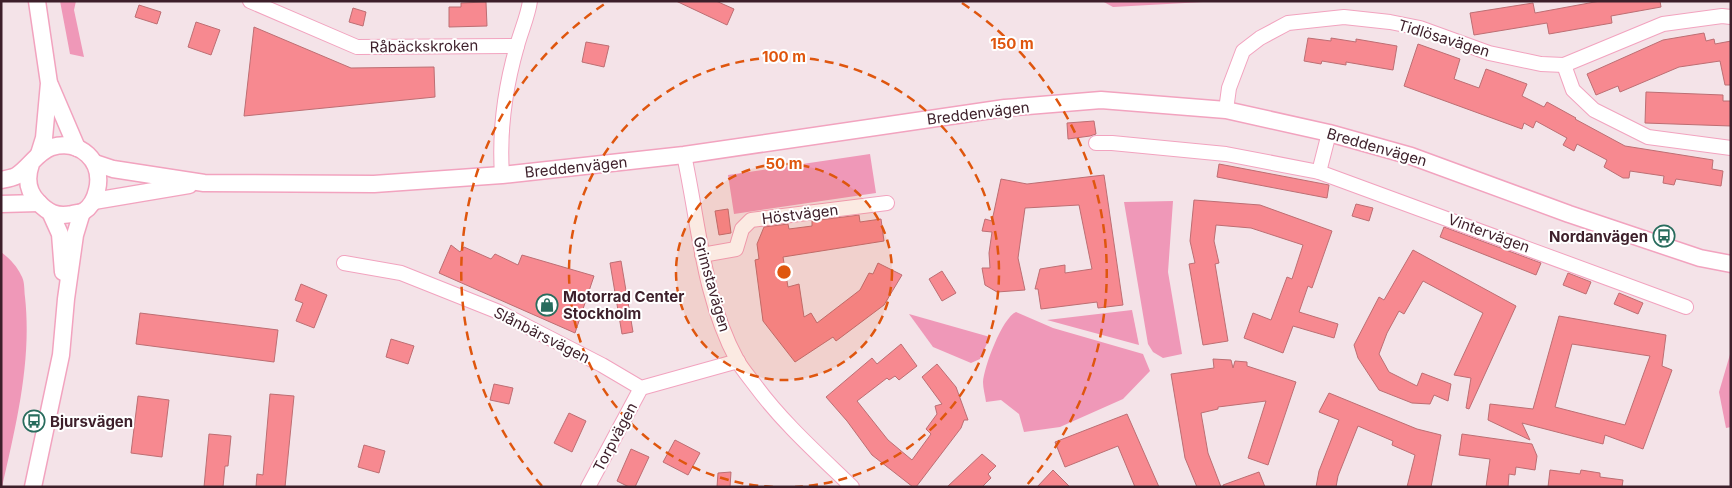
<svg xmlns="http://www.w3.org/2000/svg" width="1732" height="488" viewBox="0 0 1732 488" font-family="Inter,sans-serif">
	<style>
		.green { fill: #ef98b8 }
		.building { fill: #f78990; stroke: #bd6e73; fill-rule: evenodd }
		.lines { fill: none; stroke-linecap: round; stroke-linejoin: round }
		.minor-casing { stroke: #f2a3bf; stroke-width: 16 }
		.tertiary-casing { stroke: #f2a3bf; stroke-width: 19 }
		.minor { stroke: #fff; stroke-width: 14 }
		.tertiary { stroke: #fff; stroke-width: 16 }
		.ring { fill: none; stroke: #df560e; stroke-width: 2.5; stroke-dasharray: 9 6 }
		.labels { text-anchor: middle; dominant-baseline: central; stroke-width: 4; stroke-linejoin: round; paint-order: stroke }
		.street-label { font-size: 15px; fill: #3d1f2a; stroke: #fff }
		.poi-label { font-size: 15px; font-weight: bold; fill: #3d1f2a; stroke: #fff; text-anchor: start }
		.centre { fill: #df560e; stroke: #fff; stroke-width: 2.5 }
		.ring-label { font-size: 15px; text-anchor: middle; font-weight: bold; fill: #df560e; stroke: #fff; stroke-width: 4; stroke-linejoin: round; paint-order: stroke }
	</style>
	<rect width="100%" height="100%" fill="#f4e3e8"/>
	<g class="green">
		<path d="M60,1h16l-2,9 10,47 -14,-3z"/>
		<path d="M1102,1h119l-108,6z"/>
		<path d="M870,154l6,39 -142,21 -6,-39z"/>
		<path d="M1173,201l-5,71 14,82 -19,4 -10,-6 -5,-8 -24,-142z"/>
		<path d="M1,252c8,6 16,14 20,23 4,6 3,15 4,22 7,64 -9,128 -23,190z"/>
		<path d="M1132,310l7,35 -92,-25z"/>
		<path d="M1016,312l37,16 90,26 7,17 -27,28 -63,28 -36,5 -5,-18 -18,-14 -15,2c-1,-7 -3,-14 -3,-20 1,-15 19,-64 33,-70z"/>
		<path d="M909,314l81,23 -10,22 -9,4 -38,-16z"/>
		<path d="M1731,351v76l-5,1 -7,-36z"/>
	</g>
	<g class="building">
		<path d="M676,1h40l18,8 -7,16z"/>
		<path d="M1600,1h60l1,6 -50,9 1,7 -63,11 -2,-11 -73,12 -4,-22 63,-10 2,10z"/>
		<path d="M486,2l1,24 -38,1v-20h12v-4z"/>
		<path d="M139,5l22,7 -4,12 -22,-7z"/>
		<path d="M353,8l13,4 -3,14 -14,-4z"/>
		<path d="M196,22l24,8 -9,25 -23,-8z"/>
		<path d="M254,27l97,41 83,-1 1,30 -191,19z"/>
		<path d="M1704,33l2,8 8,-2 1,5 16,-3v44h-6l-5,-24 -41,6 -59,25 -2,-6 -22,9 -9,-21 76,-34z"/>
		<path d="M1308,38l23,3v-3l25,4v-3l41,7 -4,24 -47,-8v3l-24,-4 -1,3 -17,-3z"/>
		<path d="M586,42l23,4 -5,21 -22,-5z"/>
		<path d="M1418,44l42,15 -6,20 25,9 7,-19 41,15 -5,12 22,11 3,-5 29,16 -1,1 50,27 88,14 -1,9 11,2 -2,15 -45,-7 -2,6 -11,-2 1,-7 -34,-5 -1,7h-6l-19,-11 3,-7 -30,-16 -3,7 -11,-6 4,-7 -31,-17 -3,7 -9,-5 -2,6 -118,-43z"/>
		<path d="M1646,92l77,3v6h8v25l-86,-3z"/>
		<path d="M1094,121l2,13 -6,2 -22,3 -1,-16z"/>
		<path d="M1219,164l110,21 -2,13 -110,-21z"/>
		<path d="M1104,175l19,130 -25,3 -1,-6 -56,7 -3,-20h-3l5,-20 25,-4v8l27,-4 -13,-64 -54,3 -7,50 7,32 -28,2 -12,-7 -3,-17h8l-1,-15 3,-21 -10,-1 3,-12 7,2 9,-42 26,5z"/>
		<path d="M1194,200l66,5 72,26 -20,57 -4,-2 -9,26 39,12 -4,14 -41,-12 -10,27 -39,-15 9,-25 18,7 16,-43 5,2 11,-34 -52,-17 -35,-3 -2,16 5,22 -4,1 13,77 -25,4 -14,-81 6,-1 -5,-22z"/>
		<path d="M1356,204l17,4 -4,13 -17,-5z"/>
		<path d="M728,209l3,24 -12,2 -4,-24z"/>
		<path d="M859,215l1,7 21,-3 3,22 -101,16 5,30 11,-3 5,33 7,-4 6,10 43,-33 9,-17 4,1 5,-11 24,12 -18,30 -48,36 -3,-4 -38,25 -32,-41 -8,-61 4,-1 -2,-15 7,-17 24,-3 1,5 23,-3v-5z"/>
		<path d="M1444,227l97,36 -5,12 -96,-38z"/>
		<path d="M451,245l9,7 4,-5 27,12 4,-5 23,11 4,-10 72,21 -19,57 -136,-60z"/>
		<path d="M1413,250l103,56 -47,103 -3,-1 5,-30 -17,-3 29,-62 -60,-32 -19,33 -5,-3 -12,22 -8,21 10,18 28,14 5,-13 29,11 -3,17 -14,-6 -4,9 -18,-1 -33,-13 -21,-32 -4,-13 25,-48 5,3z"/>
		<path d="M621,261l12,71 -11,2 -12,-71z"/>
		<path d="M942,271l14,22 -14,8 -13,-22z"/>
		<path d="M1568,273l23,9 -5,12 -23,-9z"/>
		<path d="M301,284l26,11 -13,33 -18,-7 7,-18 -8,-3z"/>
		<path d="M1619,293l24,10 -5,11 -24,-10z"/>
		<path d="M140,313l138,17 -4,32 -138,-18z"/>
		<path d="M1559,316l107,19 -4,31 10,4 -29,79 -38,-14 -2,9 -81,-21 8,17 -42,-20 2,-16 43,5zM1572,344l78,12 -25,69 -70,-18z"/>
		<path d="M391,339l23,7 -6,18 -22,-7z"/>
		<path d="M901,344l16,22 -18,14 -4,-4 -6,4 -2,-2 -30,23 31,39 24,20 19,-26 -5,-5 11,-15 -2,-8 7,-2 -20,-27 15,-13 19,23 12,33h-4l-3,8 -45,59h-3l-41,-32 -25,-34 -21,-24 46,-39 5,6z"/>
		<path d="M1213,359l18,1 2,8 2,-7 12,1v4l49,16 -28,83 -20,-7 18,-57 -48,6v2l-17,4 7,40 13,34h-24l-12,-29 -14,-84 43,-6z"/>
		<path d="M494,384l19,4 -4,16 -19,-4z"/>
		<path d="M1329,393l88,36 24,6 -10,52h-24l8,-32 -23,-10 1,-4 -35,-15 -20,50 -2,11h-20l3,-16 20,-51 -20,-8z"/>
		<path d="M270,394l24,2 -9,91h-29l1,-13 6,1z"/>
		<path d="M138,396l31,4 -7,57 -31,-4z"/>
		<path d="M569,413l17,8 -14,31 -18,-9z"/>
		<path d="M1127,414l32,73h-24l-17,-41 -53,21 -10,-25z"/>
		<path d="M209,434l22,2 -3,30h-3l-2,21h-19z"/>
		<path d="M1462,434l70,10 5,12 -2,14 -19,-3 -1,8 -6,-1 -1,13h-22l4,-28 -31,-4z"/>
		<path d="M675,440l25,13 -12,22 -25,-13z"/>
		<path d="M364,445l21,6 -6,22 -21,-6z"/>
		<path d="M631,449l18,8 -14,30h-6l-12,-6z"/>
		<path d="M982,454l14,12 -8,8 3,4 -9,9h-35z"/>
		<path d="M1053,470l17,17h-33z"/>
		<path d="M1550,470l30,4 1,-4 19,3v4l23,3 -1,7h-74z"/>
		<path d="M731,472l-1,15h-13l1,-14z"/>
		<path d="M1259,472l6,15h-42v-2z"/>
	</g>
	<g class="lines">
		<g class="minor-casing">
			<g id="minor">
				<path d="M250,1l107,46 160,-1"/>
				<path d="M1564,65l9,25 21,20 54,27 83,11"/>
				<path d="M1226,110l3,-22 14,-37 17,-13 28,-15 56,-6 46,5 30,6 69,25 52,11 23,1 99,-41 59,-8 9,1"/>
				<path d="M1096,143h16l114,11 93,18 367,135"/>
				<path d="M684,155c15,69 19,142 53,205 5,9 12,17 18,25 28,38 63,69 97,102"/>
				<path d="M1319,172l10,-39"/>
				<path d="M502,175c-3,-44 3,-87 15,-129 4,-15 11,-30 13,-45"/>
				<path d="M702,255l34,-6 6,-20 9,-9 136,-17"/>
				<path d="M344,263l57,10 98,39 103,53 39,23 97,-27"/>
				<path d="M588,487l53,-99"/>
			</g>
		</g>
		<g class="tertiary-casing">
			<g id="tertiary">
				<path d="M37,1l12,82 -5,55 -5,16"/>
				<path d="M50,85l27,63"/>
				<path d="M95,163l18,6 91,14 170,1 128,-9 182,-20 321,-47 96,-8 125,10 103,23 82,23 158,58 131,44 31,6"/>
				<path d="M1,180c5,-1 11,-2 15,-4 13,-8 21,-24 36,-29 28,-8 52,14 45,43 -2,9 -6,17 -14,22 -3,1 -8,1 -11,2 -15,3 -24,-1 -34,-12 -11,-11 -12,-24 -7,-38"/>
				<path d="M94,201l95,-16"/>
				<path d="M1,204l38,-1"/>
				<path d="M51,214l9,20 3,38"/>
				<path d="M33,487l28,-132 5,-56 9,-64 7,-23"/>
			</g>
		</g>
		<use href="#minor" class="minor"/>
		<use href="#tertiary" class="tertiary"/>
	</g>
	<circle cx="784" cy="272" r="108" fill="#df560e" fill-opacity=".12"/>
	<g class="ring">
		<circle cx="784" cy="272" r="108"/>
		<path d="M773 487A215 215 0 1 1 795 487"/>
		<path d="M542 486A323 323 0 0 1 606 3M962 3A323 323 0 0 1 1026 486"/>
	</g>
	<defs>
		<g id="bus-ring" transform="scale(1.125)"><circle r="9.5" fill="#fff" stroke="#286c5d" stroke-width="1.5"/><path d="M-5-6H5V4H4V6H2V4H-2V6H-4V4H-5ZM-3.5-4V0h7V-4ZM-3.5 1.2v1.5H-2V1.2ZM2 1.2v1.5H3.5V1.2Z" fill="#286c5d"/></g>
		<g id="shop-ring" transform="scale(1.125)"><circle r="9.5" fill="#fff" stroke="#286c5d" stroke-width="1.5"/><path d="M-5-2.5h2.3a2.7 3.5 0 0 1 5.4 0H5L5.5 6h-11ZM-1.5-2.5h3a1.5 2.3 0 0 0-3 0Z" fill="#286c5d"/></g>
	</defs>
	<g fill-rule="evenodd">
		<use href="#bus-ring" x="1664" y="236"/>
		<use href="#shop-ring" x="547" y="305"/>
		<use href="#bus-ring" x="34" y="421"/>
	</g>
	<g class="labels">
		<g class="street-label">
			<text transform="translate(1444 38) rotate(17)">Tidlösavägen</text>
			<text transform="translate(424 46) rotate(-1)">Råbäckskroken</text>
			<text transform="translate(978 113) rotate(-7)">Breddenvägen</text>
			<text transform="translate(1377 147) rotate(16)">Breddenvägen</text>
			<text transform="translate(576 167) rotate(-6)">Breddenvägen</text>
			<text transform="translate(800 214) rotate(-7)">Höstvägen</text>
			<text transform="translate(1489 233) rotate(20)">Vintervägen</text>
			<text transform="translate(712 284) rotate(74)">Grimstavägen</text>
			<text transform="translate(542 335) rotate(27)">Slånbärsvägen</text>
			<text transform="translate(615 437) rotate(-62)">Torpvägen</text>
		</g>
		<g class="poi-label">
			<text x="1648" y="236" text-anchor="end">Nordanvägen</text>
			<text x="563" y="296">Motorrad Center<tspan x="563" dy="17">Stockholm</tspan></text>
			<text x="50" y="421">Bjursvägen</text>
		</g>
	</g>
	<circle cx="784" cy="272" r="8" class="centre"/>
	<g class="ring-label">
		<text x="1012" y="49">150 m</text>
		<text x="784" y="62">100 m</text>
		<text x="784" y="169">50 m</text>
	</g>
	<rect width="1732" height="488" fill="none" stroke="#3d1f2a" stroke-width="5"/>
</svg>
